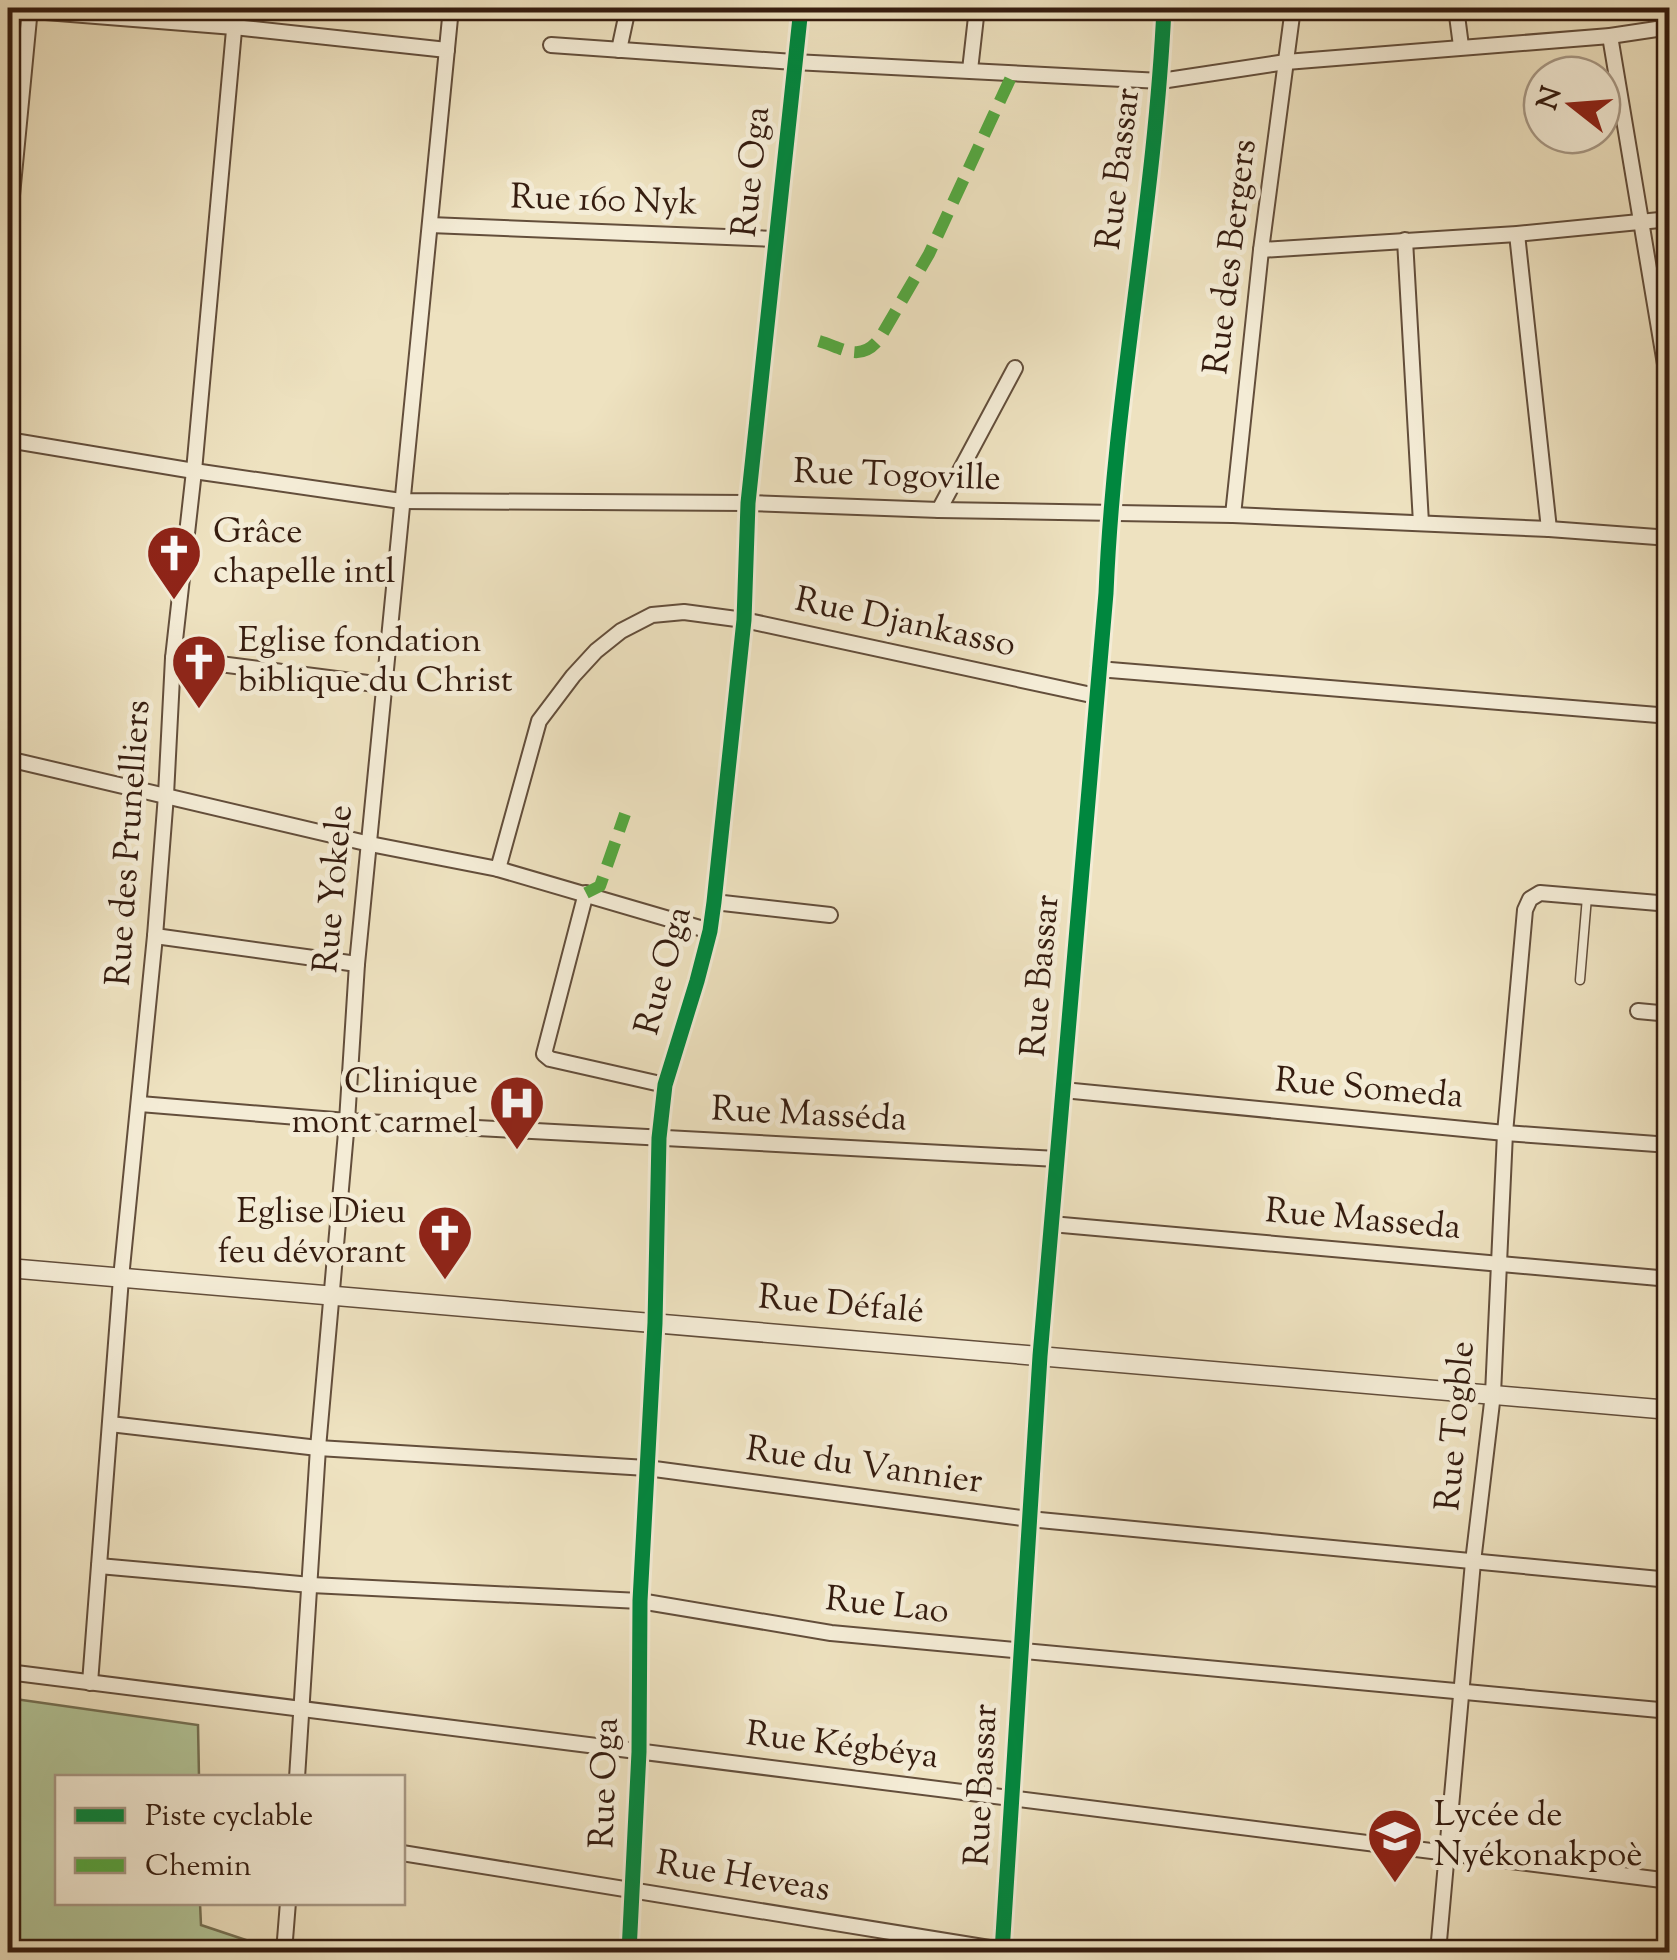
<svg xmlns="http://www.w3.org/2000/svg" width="1677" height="1960" viewBox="0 0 1677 1960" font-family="'Sorts Mill Goudy',serif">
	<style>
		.green { fill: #b2c497; stroke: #747053; stroke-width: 2.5 }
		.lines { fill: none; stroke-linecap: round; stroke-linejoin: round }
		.service-casing { stroke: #634e3b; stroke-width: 11 }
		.minor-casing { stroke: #634e3b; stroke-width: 18 }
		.tertiary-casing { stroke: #634e3b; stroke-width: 21 }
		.service { stroke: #f4ecd6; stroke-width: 8 }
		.minor { stroke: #f4ecd6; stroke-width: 14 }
		.tertiary { stroke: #f4ecd6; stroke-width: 18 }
		.quiet { stroke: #54a941; stroke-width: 12; stroke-dasharray: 25 12; stroke-linecap: butt }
		.cycleway-casing { stroke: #f4ecd6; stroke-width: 21 }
		.cycleway { stroke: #00873e; stroke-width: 15 }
		.labels { text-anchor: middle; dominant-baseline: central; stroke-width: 10; stroke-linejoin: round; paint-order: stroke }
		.street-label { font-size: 35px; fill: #351c0f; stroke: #f4ecd6 }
		.poi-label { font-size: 35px; fill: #351c0f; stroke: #f4ecd6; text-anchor: start }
	</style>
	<rect width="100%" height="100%" fill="#eee2c0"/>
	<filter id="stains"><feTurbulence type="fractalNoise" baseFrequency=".002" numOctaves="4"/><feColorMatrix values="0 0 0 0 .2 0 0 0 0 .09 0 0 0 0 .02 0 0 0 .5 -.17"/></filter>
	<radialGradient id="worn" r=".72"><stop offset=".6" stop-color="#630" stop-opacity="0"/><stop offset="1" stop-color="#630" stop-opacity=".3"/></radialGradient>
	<path class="green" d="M8,1698l190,27 1,52 -141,1v124l142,1 1,22 57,19 1,8h-251z"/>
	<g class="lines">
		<g class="service-casing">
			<path id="service" d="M1580,980l7,-83"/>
		</g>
		<g class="minor-casing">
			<g id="minor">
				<path d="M1456,8l5,38"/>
				<path d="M8,9l226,18 213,23"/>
				<path d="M1610,36l60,358"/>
				<path d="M551,45l243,17 367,19 125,-19 324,-26 60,-9"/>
				<path d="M619,50l9,-42"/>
				<path d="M970,70l7,-62"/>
				<path d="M430,225l346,14"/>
				<path d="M1517,234l32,295"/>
				<path d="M8,237l22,-229"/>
				<path d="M1405,240l16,283"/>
				<path d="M1261,250l256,-16 153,-15"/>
				<path d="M8,440l186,31 207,30 347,2 191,7 294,5 316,14 121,9"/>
				<path d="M939,510l76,-142"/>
				<path d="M1233,515l28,-265 32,-242"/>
				<path d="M173,658l210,27"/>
				<path d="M1098,669l572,47"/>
				<path d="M8,759l362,85 128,25 212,62"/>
				<path d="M498,869l41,-148 34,-45 23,-25 25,-20 31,-16 32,-3 60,8 352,76"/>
				<path d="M586,893l-42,161 6,5 115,26"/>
				<path d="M714,902l116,13"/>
				<path d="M155,936l202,28"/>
				<path d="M1638,1011l32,3"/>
				<path d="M1063,1090l442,43 165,12"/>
				<path d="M140,1104l207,17 710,38"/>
				<path d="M1051,1224l619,55"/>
				<path d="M110,1424l208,24 329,20 382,51 641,61"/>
				<path d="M99,1566l212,19 329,16 191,32 839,78"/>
				<path d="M8,1672l1662,209"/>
				<path d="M90,1683l31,-405 34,-342 11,-141 7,-137 21,-187 42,-463"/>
				<path d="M297,1778l21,-330 29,-327 10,-157 94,-956"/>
				<path d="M402,1853l612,99"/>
				<path d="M284,1952l4,-50"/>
				<path d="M629,1952l10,-200 1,-151 15,-278 4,-185 6,-53 32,-104 13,-50 4,-29 30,-282 4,-117 53,-495"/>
				<path d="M1002,1952l38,-596 66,-763c8,-196 49,-389 58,-585"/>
				<path d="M1438,1952l35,-390 20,-168 12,-261 20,-223 5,-11 10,-6 130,11"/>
			</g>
		</g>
		<g class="tertiary-casing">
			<path id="tertiary" d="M8,1268l1662,142"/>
		</g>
		<use href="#service" class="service"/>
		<use href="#minor" class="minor"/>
		<use href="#tertiary" class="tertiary"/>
		<g class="quiet">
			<path d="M819,341c26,8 42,22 61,-3l49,-84 83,-179"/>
			<path d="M586,893l14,-7 25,-72"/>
		</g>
		<g class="cycleway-casing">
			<g id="cycleway">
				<path d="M629,1952l10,-200 1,-151 15,-278 4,-185 6,-53 32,-104 13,-50 4,-29 30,-282 4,-117 53,-495"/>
				<path d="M1002,1952l38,-596 66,-763c8,-196 49,-389 58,-585"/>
			</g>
		</g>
		<use href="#cycleway" class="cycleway"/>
	</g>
	<defs>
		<g id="church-pin" transform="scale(2.875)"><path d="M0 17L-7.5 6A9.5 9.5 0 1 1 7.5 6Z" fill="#8f2418" stroke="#f4ecd6"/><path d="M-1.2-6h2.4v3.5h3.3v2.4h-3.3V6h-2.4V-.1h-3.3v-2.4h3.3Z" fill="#fff"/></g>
		<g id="hospital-pin" transform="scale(2.875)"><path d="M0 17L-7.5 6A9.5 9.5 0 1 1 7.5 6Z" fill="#8f2418" stroke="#f4ecd6"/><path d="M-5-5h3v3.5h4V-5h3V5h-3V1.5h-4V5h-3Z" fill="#fff"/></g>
		<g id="school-pin" transform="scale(2.875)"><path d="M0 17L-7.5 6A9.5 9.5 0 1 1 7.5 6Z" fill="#8f2418" stroke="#f4ecd6"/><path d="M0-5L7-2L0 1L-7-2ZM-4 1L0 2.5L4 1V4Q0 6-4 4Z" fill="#fff"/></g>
	</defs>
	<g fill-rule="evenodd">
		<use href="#church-pin" x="174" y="553"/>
		<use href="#church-pin" x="199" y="662"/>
		<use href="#hospital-pin" x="517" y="1103"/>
		<use href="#church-pin" x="445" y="1233"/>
		<use href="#school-pin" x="1395" y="1836"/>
	</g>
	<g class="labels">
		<g class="street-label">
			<text transform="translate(1120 169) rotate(-83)">Rue Bassar</text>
			<text transform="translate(753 172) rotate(-84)">Rue Oga</text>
			<text transform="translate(604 202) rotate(2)">Rue 160 Nyk</text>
			<text transform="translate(1232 257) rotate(-83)">Rue des Bergers</text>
			<text transform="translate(897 477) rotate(2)">Rue Togoville</text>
			<text transform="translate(905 624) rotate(12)">Rue Djankasso</text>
			<text transform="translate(130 843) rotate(-86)">Rue des Prunelliers</text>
			<text transform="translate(335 889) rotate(-85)">Rue Yokele</text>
			<text transform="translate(665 971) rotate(-75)">Rue Oga</text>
			<text transform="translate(1042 976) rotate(-85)">Rue Bassar</text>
			<text transform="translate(1369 1090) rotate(5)">Rue Someda</text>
			<text transform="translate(809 1116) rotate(3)">Rue Masséda</text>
			<text transform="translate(1363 1221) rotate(5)">Rue Masseda</text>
			<text transform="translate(841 1306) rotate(5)">Rue Défalé</text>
			<text transform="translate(1457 1426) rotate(-85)">Rue Togble</text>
			<text transform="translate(864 1467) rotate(8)">Rue du Vannier</text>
			<text transform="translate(887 1607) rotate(6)">Rue Lao</text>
			<text transform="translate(842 1747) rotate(7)">Rue Kégbéya</text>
			<text transform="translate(606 1783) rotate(-88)">Rue Oga</text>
			<text transform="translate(983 1785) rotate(-87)">Rue Bassar</text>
			<text transform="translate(743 1878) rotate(9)">Rue Heveas</text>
		</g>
		<g class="poi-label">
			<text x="213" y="533">Grâce<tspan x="213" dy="40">chapelle intl</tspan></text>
			<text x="238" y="642">Eglise fondation<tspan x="238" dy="40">biblique du Christ</tspan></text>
			<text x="478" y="1083" text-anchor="end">Clinique<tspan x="478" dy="40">mont carmel</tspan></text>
			<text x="406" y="1213" text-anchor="end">Eglise Dieu<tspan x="406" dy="40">feu dévorant</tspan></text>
			<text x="1434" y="1816">Lycée de<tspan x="1434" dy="40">Nyékonakpoè</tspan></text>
		</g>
	</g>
	<rect width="1677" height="1960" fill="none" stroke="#eee2c0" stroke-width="40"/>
	<rect x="10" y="10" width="1657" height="1940" fill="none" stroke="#351c0f" stroke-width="5"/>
	<rect x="20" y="20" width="1637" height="1920" fill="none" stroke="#351c0f" stroke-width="2.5"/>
	<rect x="55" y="1775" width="350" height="130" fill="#f4ecd6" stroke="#a89986" stroke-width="2.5"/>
	<rect x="75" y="1808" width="50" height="15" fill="#00873e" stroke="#a89986" stroke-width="2.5"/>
	<text x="145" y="1825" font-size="30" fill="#351c0f">Piste cyclable</text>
	<rect x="75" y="1858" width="50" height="15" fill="#54a941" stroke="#a89986" stroke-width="2.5"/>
	<text x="145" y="1875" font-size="30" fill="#351c0f">Chemin</text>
	<g transform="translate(1572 105) rotate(287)"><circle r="48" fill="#f4ecd6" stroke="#a89986" stroke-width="2.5"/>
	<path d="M0-8L18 38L0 25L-18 38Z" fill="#8f2418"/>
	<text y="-15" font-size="28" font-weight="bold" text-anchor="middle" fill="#351c0f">N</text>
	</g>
	<rect width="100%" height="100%" filter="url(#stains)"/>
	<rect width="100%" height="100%" fill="url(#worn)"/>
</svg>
